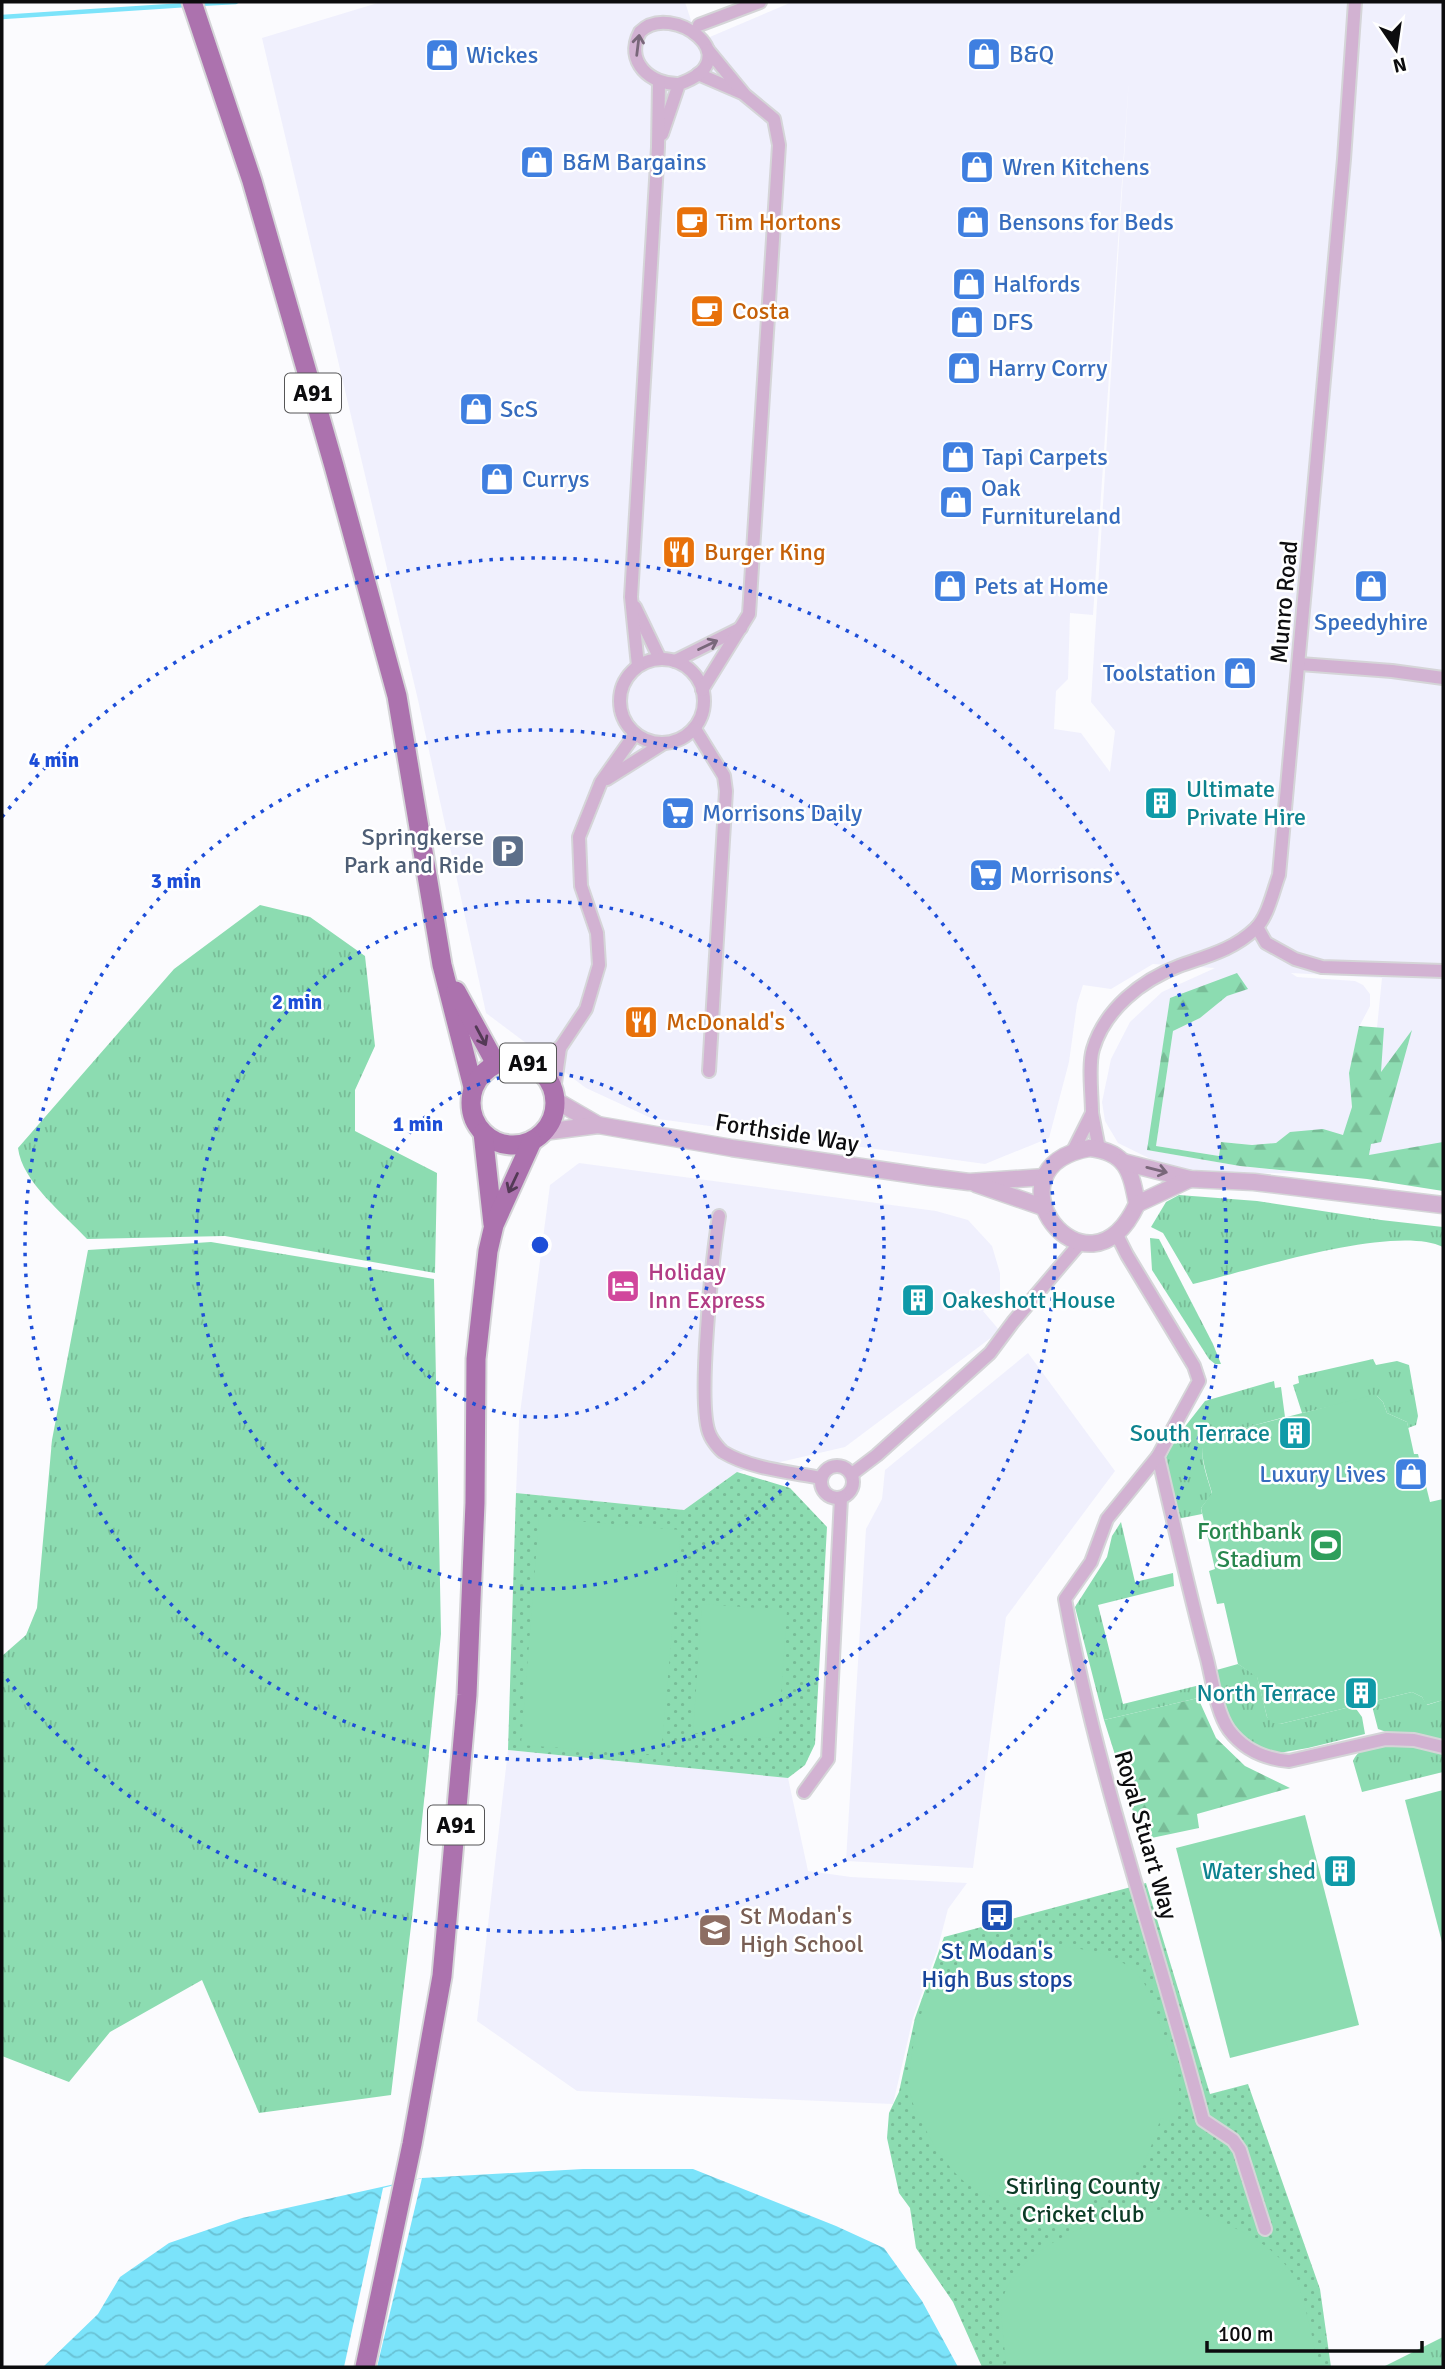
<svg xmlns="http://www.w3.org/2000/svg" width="1445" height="2369" viewBox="0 0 1445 2369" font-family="Signika,sans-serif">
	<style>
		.built { fill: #f0f0fd; fill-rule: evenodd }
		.grass { fill: url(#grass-tufts) }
		.forest { fill: url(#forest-firs) }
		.park { fill: url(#park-dots) }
		.pitch { fill: #8cdcb1 }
		.water { fill: url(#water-waves) }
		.pier { fill: #fbfbfe }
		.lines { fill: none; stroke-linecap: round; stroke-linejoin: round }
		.stream { stroke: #7be3fa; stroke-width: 4.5 }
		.minor-casing { stroke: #d5d5d8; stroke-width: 16 }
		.tertiary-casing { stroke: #d5d5d8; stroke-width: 19 }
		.primary-casing { stroke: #d5d5d8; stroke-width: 23 }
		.minor { stroke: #d2b2d2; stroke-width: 12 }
		.tertiary { stroke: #d2b2d2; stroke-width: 16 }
		.primary { stroke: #ac72ae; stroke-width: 19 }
		.oneway { stroke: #79677a }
		.oneway2 { stroke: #543a56 }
		.ring { fill: none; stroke: #1d4ed8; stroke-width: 3.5; stroke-dasharray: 3.5 7 }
		.labels { text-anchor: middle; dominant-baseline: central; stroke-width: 5; stroke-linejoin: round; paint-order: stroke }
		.shield { fill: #fff; stroke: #555556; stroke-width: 2 }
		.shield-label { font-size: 23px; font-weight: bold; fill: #0c0c0e }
		.shop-label { font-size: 24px; fill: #366cbe; stroke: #fff; text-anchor: start }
		.food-label { font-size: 24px; fill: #c56008; stroke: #fff; text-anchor: start }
		.street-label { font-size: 24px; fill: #0c0c0e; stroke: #fff }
		.culture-label { font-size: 24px; fill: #0d838f; stroke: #fff; text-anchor: end }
		.service-label { font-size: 24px; fill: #4e5e75; stroke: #fff; text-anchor: end }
		.hotel-label { font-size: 24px; fill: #b23c85; stroke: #fff; text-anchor: start }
		.leisure-label { font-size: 24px; fill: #27864d; stroke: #fff; text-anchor: end }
		.education-label { font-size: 24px; fill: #785e54; stroke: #fff; text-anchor: start }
		.transit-label { font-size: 24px; fill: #164399; stroke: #fff }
		.park-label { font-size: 24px; fill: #0b3b26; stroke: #fff }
		.centre { fill: #1d4ed8; stroke: #fff; stroke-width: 3.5 }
		.ring-label { font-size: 21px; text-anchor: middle; font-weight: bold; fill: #1d4ed8; stroke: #fff; stroke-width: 5; stroke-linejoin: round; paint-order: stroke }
	</style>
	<defs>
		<pattern id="grass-tufts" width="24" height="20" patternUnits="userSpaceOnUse" patternTransform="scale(1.75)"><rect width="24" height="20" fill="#8cdcb1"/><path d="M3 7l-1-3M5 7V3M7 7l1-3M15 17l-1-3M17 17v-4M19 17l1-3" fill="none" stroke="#78bc97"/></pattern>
		<pattern id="forest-firs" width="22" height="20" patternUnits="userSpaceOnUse" patternTransform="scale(1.75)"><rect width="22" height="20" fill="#8cdcb1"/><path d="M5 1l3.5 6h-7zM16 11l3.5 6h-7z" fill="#78bc97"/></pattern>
		<pattern id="park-dots" width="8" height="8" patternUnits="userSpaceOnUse" patternTransform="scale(1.75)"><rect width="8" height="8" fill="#8cdcb1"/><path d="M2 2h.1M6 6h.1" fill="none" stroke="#78bc97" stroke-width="1.8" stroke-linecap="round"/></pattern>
		<pattern id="water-waves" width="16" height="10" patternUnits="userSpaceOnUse" patternTransform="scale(1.75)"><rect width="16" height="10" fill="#7be3fa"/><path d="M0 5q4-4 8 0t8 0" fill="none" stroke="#69c2d5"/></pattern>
	</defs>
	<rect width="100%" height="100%" fill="#fbfbfe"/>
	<g class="built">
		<path d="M381,2h304l13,40 94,-40h651v1175l-80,-10 19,-189 -91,-5 6,4 58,4 8,4 7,9v12l-11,21 -10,46 3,34 -8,28 -54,-3 -14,11 -24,2 -31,-3 -2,14 -63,-10 17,-115 27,-13 27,-22 20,-7 -77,9 -22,152 92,16 66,7 -114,1 -25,-7 -49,-24 -13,-22 -3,-19 9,-43 19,-37 32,-30 53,-24 -62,-4 -42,25 -28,-4 -6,19 -8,58 -20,76 -64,26 -334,-46 -65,-30 -100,-75 -68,-313 -156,-662zM1129,77l-38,625 24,29 -5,41 -29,-39 -27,-4 2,-38 12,-12 2,-66 23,2z"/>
		<path d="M579,1163l357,48 32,9 24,26 8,27v23l-17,15 17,20 -155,116 -108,25 -53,38 -168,-17 3,-72 31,-236z"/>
		<path d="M1028,1353l87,118 -109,146 -33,251 -127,-7 20,-332 16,-30 3,-29z"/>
		<path d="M508,1750l280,28 20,93 43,6 116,6 -19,26 -11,42 -24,67 -20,86 -316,-13 -100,-70z"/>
	</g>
	<g class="grass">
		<path d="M260,905l50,12 55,39 10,90 -20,44v41l82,42 -2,100 -210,-37 -138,3c-23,-25 -65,-57 -69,-91l156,-179z"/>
		<path d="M1179,1195l78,6 124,19 62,7v20c-48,-24 -195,24 -250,37l-30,-51 -12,-6 15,-25z"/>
		<path d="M1150,1238l9,1 54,105 8,20h-6l-6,-5 -57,-89z"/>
		<path d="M211,1242l223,37 7,355 -28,275 -22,186 -132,18 -57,-133 -92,52 -41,50 -67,-26v-400l24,-21 11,-27 15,-168 36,-190z"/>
		<path d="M1373,1359l3,6 21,-4 12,4 9,51 -2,9 -8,3 -1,-6 -20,-9 -4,-11 -6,-6 -75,17 -9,-28 6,-2 -1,-7z"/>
		<path d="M1274,1381l1,7 6,-1 4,30 -78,21c-11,14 1,40 5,56l-11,14 1,6 -25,5 -12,-60 6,-12 16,-23 18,-23z"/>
		<path d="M1121,1522l14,60 38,-9 1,13 -76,19 25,99 77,-19 -2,13 -94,22 -29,-113 32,-50 5,-21z"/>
		<path d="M1238,1664l19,12 10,41 13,7 74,-18 8,11 3,17 -57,14 -29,5 -19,-6 -16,-9 -15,-14 -16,-53z"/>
		<path d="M1412,1692l10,5 5,8 16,-5v41l-51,-7 -14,-5 -7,-27z"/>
		<path d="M1388,1744l55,6v22l-81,20 -9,-31c7,-15 20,-15 35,-17z"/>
		<path d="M1443,2337v30h-61h1z"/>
	</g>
	<g class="forest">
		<path d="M1237,973l11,16 -21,7 -27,22 -27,13 -17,115 63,10 2,-14 31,3 24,-2 14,-11 33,-3 20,6 9,-28 -3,-34 10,-47 25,2 -3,44 31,-42 -31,112 -10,2 -2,11 74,-13v49l-76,-12 -127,-13 -93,-16 23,-152z"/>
		<path d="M1198,1698l18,40 29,28 45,22 -93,26 2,14 -57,12 -38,-120z"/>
	</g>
	<g class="park">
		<path d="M737,1472l53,16 37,39 -12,217 -10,21 -17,13 -280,-28 8,-257 168,17z"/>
		<path d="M1146,1883l64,211 38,-10 72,205 11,78h-349l-29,-65 -37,-54 -6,-40 -11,-15 -12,-55 2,-25 10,-21 16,-74 29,-81z"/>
	</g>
	<g class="pitch">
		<path d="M1369,1396h8l6,6 4,11 20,9 7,32h4l12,48 13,-3v201l-17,5 -4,-8 -10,-5 -132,32 -7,-1 -6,-6 -10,-40 -19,-13 -14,-61 -7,1 -8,-33 6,-2 -14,-61 11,-15c-3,-11 -14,-42 -8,-51 4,-5 10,-6 16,-8z"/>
		<path d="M539,1518l142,12 -20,225 -140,-10z"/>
		<path d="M702,1604l85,6 -9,128 -85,-5z"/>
		<path d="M1443,1790v156l-38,-146z"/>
		<path d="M1305,1815l54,210 -129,33 -54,-210z"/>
		<path d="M1022,1946c35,-1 98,1 120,34 10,14 19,48 25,65 10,30 19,47 5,77l-11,-4c-6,15 -11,37 -21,49 -43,49 -116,53 -169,19 -19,-11 -39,-42 -48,-62 -4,-7 -9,-16 -11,-24 -5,-19 -1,-44 3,-63 15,-68 44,-78 107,-91z"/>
		<path d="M1190,2210c35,13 74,27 98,58 12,14 17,38 21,56 4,15 7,28 6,43h-308c-2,-15 -8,-56 -4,-69 12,-44 81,-76 123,-84 21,-3 43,-3 64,-4z"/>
	</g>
	<path class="water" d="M583,2169h110l143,57 48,22 38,53 36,66h-915l55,-53 22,-37 49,-34 73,-25 180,-40z"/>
	<path class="pier" d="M422,2178l-45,189h-33l39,-179z"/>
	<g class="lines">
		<g class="stream">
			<path d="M198,4l38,-2"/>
			<path d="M2,17l184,-12"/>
		</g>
		<g class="minor-casing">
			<g id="minor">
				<path d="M699,25l61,-23"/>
				<path d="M698,74l44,19"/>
				<path d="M662,134l17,-50c73,-25 -8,-84 -39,-52 -16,30 11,53 39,52"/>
				<path d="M635,607l25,52"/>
				<circle cx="662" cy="701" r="42"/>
				<path d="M675,661l66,-33"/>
				<path d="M1300,664l92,7 51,7"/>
				<path d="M638,666l-7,-69 27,-450 1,-65"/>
				<path d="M702,690l47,-76 30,-469 -5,-26 -29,-24 -37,-45"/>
				<path d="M695,729l29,47 2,15 -17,280"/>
				<path d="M607,779l57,-36"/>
				<path d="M1257,927l9,16 29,16 27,8 121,4"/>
				<path d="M522,1061l38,-13"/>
				<path d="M554,1090l6,-42 26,-39 13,-44 -2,-32 -16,-47 -2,-49 22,-55 34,-48"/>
				<path d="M1092,1113c0,-18 -4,-48 1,-64 12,-40 49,-69 86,-83 28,-10 54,-16 76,-37 13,-12 18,-38 24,-54l65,-716 11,-157"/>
				<path d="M1073,1151l19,-38 7,36"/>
				<path d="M719,1216c-6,38 -23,191 -9,219 2,5 9,14 13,17 28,17 67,20 98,26"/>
				<path d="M1116,1233l11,22 67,111 5,15 -41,75c16,68 31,136 49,203 5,20 10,55 22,71 15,20 36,29 60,31l97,-22 28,1 29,7"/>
				<path d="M1158,1456l-51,63 -16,43 -26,37c32,177 93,348 138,521l30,20 7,10 25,79"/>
				<circle cx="837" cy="1482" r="16"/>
				<path d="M852,1474l25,-19 113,-102 23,-31 68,-80"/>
				<path d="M804,1792l24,-33 13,-261"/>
			</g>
		</g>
		<g class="tertiary-casing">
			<g id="tertiary">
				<path d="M555,1100l43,25"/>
				<path d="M543,1132l55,-7 134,23 197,29 40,5 76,-5"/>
				<path d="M1090,1148c37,4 41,24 47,56 -50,108 -158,-37 -47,-56z"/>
				<path d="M1123,1162l67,17 64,3 189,23"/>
				<path d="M976,1184l67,23"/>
				<path d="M1137,1204l53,-25"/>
			</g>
		</g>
		<g class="primary-casing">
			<g id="primary">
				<path d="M192,2l60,179 82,285 63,230 45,269 31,122"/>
				<path d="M456,991l40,73"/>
				<circle cx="513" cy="1103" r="42"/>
				<path d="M483,1133l10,91"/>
				<path d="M365,2367l47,-223 30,-168 25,-281 8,-192 1,-144 12,-108 6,-26 38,-84"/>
			</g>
		</g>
		<use href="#minor" class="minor"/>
		<use href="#tertiary" class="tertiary"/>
		<use href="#primary" class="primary"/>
	</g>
	<defs><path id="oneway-shaft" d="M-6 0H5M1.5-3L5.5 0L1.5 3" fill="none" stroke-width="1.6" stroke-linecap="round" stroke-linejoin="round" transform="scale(1.75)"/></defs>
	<g class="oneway">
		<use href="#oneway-shaft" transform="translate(638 45) rotate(-83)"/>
		<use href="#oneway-shaft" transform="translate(708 645) rotate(-26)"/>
		<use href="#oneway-shaft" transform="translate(1157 1170) rotate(14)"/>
	</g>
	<g class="oneway2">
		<use href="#oneway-shaft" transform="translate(481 1036) rotate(62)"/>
		<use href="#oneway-shaft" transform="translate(513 1183) rotate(115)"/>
	</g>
	<g class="ring">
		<circle cx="540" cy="1245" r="172"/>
		<circle cx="540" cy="1245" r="344"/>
		<circle cx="540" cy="1245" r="515"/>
		<path d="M2 817A687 687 0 1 1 2 1673"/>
	</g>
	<defs>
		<g id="shop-square" transform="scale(1.75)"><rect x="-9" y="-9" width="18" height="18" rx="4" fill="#3f7fe0" stroke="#fff"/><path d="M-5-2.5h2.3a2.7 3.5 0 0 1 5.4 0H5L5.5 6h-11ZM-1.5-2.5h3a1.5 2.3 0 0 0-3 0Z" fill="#fff"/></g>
		<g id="cafe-square" transform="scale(1.75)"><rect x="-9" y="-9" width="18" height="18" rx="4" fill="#e8710a" stroke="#fff"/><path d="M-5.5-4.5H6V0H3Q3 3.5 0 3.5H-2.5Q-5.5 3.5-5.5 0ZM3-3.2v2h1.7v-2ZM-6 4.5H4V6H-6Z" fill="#fff"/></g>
		<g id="restaurant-square" transform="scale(1.75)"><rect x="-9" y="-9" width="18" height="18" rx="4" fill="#e8710a" stroke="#fff"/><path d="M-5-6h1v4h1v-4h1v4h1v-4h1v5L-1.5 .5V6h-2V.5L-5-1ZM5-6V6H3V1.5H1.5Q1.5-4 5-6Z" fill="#fff"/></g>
		<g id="building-square" transform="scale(1.75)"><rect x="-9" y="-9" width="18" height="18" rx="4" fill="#0f9aa8" stroke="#fff"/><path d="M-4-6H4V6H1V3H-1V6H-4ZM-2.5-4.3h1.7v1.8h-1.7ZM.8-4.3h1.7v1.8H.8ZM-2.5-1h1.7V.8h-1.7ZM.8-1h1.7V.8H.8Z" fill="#fff"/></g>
		<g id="supermarket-square" transform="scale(1.75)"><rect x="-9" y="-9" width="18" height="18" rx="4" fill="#3f7fe0" stroke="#fff"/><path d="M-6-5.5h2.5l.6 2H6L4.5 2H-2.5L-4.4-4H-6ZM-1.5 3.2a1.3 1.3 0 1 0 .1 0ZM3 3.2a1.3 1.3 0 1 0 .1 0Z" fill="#fff"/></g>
		<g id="parking-square" transform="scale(1.75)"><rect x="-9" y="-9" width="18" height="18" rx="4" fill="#5c6f8a" stroke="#fff"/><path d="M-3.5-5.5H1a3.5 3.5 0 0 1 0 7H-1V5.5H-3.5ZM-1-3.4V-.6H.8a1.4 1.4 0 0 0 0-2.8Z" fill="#fff"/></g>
		<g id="hotel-square" transform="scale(1.75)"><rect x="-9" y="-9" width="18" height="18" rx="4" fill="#d1479c" stroke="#fff"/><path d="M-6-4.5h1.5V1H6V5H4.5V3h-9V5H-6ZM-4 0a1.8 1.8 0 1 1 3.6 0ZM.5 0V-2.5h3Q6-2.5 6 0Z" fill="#fff"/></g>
		<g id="stadium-square" transform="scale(1.75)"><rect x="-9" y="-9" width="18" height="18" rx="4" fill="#2e9e5b" stroke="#fff"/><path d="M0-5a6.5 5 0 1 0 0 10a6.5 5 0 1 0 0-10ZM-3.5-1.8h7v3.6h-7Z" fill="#fff"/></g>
		<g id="bus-square" transform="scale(1.75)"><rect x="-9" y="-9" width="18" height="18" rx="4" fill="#1a4fb4" stroke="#fff"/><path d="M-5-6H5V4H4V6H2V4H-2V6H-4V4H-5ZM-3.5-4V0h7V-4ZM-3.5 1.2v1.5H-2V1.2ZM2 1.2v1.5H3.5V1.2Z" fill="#fff"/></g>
		<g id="school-square" transform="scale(1.75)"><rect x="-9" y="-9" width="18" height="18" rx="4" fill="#8d6e63" stroke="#fff"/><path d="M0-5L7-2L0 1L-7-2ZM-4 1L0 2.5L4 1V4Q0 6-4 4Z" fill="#fff"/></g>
	</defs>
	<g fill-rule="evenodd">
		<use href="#shop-square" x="984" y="54"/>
		<use href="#shop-square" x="442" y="55"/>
		<use href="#shop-square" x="537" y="162"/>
		<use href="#shop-square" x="977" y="167"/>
		<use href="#cafe-square" x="692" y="222"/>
		<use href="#shop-square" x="973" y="222"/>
		<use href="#shop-square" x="969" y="284"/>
		<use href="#cafe-square" x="707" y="311"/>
		<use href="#shop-square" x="967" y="322"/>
		<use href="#shop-square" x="964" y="368"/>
		<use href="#shop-square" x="476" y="409"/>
		<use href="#shop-square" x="958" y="457"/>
		<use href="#shop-square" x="497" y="479"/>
		<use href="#shop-square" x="956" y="502"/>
		<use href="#restaurant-square" x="679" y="552"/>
		<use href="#shop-square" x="950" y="586"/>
		<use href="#shop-square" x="1371" y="586"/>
		<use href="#shop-square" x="1240" y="673"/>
		<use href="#building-square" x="1161" y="803"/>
		<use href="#supermarket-square" x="678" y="813"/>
		<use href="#parking-square" x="508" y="851"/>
		<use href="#supermarket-square" x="986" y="875"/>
		<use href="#restaurant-square" x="641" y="1022"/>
		<use href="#hotel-square" x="623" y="1286"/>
		<use href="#building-square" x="918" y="1300"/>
		<use href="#building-square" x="1295" y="1433"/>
		<use href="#shop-square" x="1411" y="1474"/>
		<use href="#stadium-square" x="1326" y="1545"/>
		<use href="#building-square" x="1361" y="1693"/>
		<use href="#building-square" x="1340" y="1871"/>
		<use href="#bus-square" x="997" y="1915"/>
		<use href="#school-square" x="715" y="1930"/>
	</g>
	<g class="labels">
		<g class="shield">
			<rect x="285" y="373.5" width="56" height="39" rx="5"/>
			<rect x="500" y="1043.5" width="56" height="39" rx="5"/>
			<rect x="428" y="1805.5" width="56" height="39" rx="5"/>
		</g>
		<g class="shield-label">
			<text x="313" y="393">A91</text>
			<text x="528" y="1063">A91</text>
			<text x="456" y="1825">A91</text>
		</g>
		<g class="shop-label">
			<text x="1009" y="54">B&amp;Q</text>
			<text x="466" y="55">Wickes</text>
			<text x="562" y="162">B&amp;M Bargains</text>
			<text x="1002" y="167">Wren Kitchens</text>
			<text x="998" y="222">Bensons for Beds</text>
			<text x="993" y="284">Halfords</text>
			<text x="992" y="322">DFS</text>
			<text x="988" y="368">Harry Corry</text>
			<text x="500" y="409">ScS</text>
			<text x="982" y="457">Tapi Carpets</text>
			<text x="522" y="479">Currys</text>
			<text x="981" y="488">Oak<tspan x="981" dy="28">Furnitureland</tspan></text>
			<text x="974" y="586">Pets at Home</text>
			<text x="1371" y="622" text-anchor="middle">Speedyhire</text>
			<text x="1216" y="673" text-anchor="end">Toolstation</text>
			<text x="702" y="813">Morrisons Daily</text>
			<text x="1010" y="875">Morrisons</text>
			<text x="1386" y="1474" text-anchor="end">Luxury Lives</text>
		</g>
		<g class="food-label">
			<text x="716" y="222">Tim Hortons</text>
			<text x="732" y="311">Costa</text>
			<text x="704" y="552">Burger King</text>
			<text x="666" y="1022">McDonald's</text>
		</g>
		<g class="street-label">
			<text transform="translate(1284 602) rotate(-85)">Munro Road</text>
			<text transform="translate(787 1133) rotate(9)">Forthside Way</text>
			<text transform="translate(1146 1835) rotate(74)">Royal Stuart Way</text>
		</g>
		<g class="culture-label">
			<text x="1186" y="789" text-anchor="start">Ultimate<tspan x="1186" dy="28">Private Hire</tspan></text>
			<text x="942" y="1300" text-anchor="start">Oakeshott House</text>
			<text x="1270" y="1433">South Terrace</text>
			<text x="1336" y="1693">North Terrace</text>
			<text x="1316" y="1871">Water shed</text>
		</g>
		<g class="service-label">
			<text x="484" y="837">Springkerse<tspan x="484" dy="28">Park and Ride</tspan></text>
		</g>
		<g class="hotel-label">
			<text x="648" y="1272">Holiday<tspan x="648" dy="28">Inn Express</tspan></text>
		</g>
		<g class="leisure-label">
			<text x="1302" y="1531">Forthbank<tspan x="1302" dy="28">Stadium</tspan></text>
		</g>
		<g class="education-label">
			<text x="740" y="1916">St Modan's<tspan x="740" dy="28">High School</tspan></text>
		</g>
		<g class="transit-label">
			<text x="997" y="1951">St Modan's<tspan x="997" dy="28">High Bus stops</tspan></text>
		</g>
		<g class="park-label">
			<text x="1083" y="2186">Stirling County<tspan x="1083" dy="28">Cricket club</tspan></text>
		</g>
	</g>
	<circle cx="540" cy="1245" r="10" class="centre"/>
	<g class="ring-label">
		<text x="54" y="767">4 min</text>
		<text x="176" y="888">3 min</text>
		<text x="297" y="1009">2 min</text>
		<text x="418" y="1131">1 min</text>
	</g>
	<rect width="1445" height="2369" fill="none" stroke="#0c0c0e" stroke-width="7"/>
	<g transform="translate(1396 49) rotate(167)" stroke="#ffffff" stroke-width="5" paint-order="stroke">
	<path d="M0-5L12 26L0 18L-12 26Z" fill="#0c0c0e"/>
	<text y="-10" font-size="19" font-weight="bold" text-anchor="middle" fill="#0c0c0e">N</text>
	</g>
	<path d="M1207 2341v10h215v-10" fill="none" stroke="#0c0c0e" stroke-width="3.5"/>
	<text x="1218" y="2341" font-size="21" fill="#0c0c0e" stroke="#ffffff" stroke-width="5" paint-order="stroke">100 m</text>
</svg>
